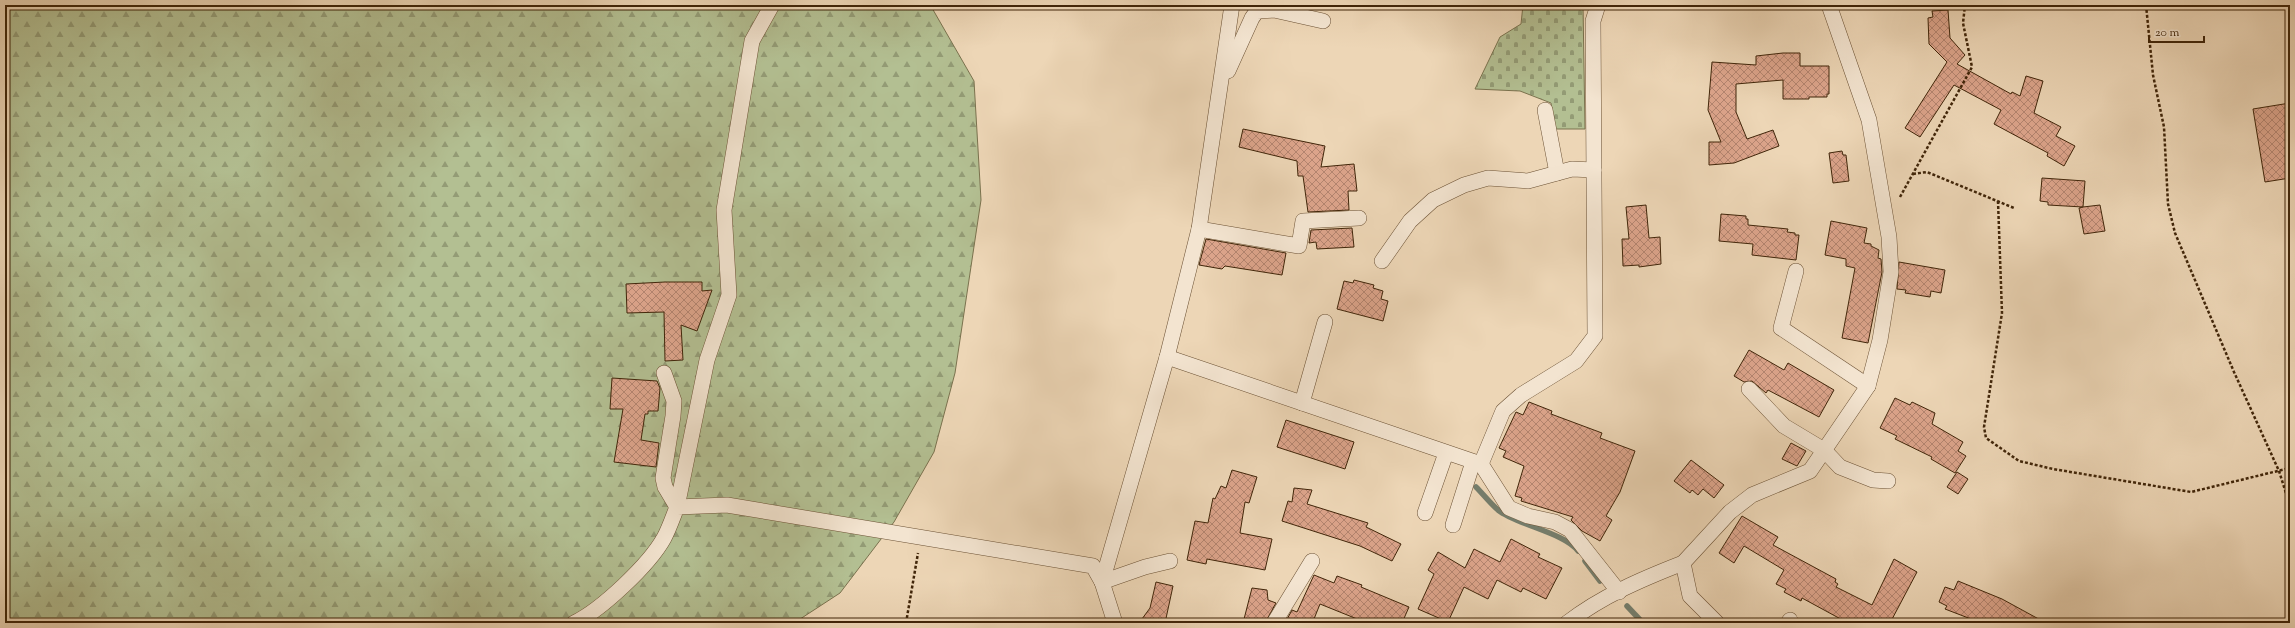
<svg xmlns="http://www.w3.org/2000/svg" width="2295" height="628" viewBox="0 0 2295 628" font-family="'Sorts Mill Goudy',serif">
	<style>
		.forest { fill: url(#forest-firs); stroke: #7a724e }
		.cemetery { fill: url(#cemetery-stones); stroke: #7a724e }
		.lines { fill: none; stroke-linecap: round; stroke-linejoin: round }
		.stream { stroke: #757e6d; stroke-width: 5.5 }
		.building { fill: url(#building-cross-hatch); stroke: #402509 }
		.street-casing { stroke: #6b5134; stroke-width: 16 }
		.path { stroke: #402509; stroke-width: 2.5; stroke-dasharray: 3 2; stroke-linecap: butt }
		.street { stroke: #f3e4d0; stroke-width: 15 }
	</style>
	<defs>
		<pattern id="forest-firs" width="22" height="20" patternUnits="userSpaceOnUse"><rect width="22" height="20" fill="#b3bf92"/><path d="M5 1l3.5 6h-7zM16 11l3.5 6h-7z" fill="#939b75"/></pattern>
		<pattern id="cemetery-stones" width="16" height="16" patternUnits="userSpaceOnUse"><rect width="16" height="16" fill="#b3bf92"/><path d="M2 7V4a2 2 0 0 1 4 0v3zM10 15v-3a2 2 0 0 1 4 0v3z" fill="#939b75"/></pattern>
		<pattern id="building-cross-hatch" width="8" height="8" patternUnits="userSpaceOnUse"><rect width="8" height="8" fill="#dca48b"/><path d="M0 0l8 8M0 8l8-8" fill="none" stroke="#b48570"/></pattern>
	</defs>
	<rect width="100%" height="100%" fill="#edd6b6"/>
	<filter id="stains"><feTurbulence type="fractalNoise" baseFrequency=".005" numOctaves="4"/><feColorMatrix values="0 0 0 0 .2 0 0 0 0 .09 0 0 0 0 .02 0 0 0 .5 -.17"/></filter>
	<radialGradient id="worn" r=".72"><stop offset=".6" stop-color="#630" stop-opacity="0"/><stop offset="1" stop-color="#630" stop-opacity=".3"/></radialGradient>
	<path class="forest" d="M5,5h922l5,3 42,73 7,119 -26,173 -21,79 -40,70 -54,71 -46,30h-789z"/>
	<path class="cemetery" d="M1523,5h60l2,124h-30l-4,-26 -31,-12 -45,-2 25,-52 21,-13z"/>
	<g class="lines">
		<g class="stream">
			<path d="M1476,487c7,7 14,16 22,23 19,15 67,23 80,41"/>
			<path d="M1585,561l15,20"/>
			<path d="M1627,606l16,17"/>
		</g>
	</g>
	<g class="building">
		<path d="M1948,10l2,28 15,17 -8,9 54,30 1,-2 8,4 6,-20 17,5 -9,32 27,14 -5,9 19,10 -11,20 -17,-10 1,-3 -54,-29 7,-14 -47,-25 -34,52 -15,-9 42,-66 -18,-18 -1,-26 5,-1 -1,-6z"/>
		<path d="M1783,53h17v13h29v28h-2v3h-18v2h-26v-19l-47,4v28l11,27 26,-9 6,16 -45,17 -25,2v-23h12l-13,-32 4,-48 44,3v-9z"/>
		<path d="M2290,103v75l-25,4 -12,-73z"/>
		<path d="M1243,129l82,17 -4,21 33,-3 3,27h-9l1,19 -41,2 -5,-36h-5l-1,-15 -58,-14z"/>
		<path d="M1842,151l1,4h3l3,26 -16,2 -4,-30z"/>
		<path d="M2042,178l43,3 -2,26 17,-2 5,26 -21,3 -5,-26 4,-1 -35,-2v-3l-8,-1z"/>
		<path d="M1646,205l3,33 11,-1 1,27 -22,3v-2l-16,1 -1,-27h7l-3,-32z"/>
		<path d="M1721,214l25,2v3h2v6l40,4 -1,3 8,1v2h4l-3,25 -44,-5 1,-11 -34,-3z"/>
		<path d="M1831,221l36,7 -3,15 7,1v2l8,4 -1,8 3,1 1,13 -14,71 -26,-5 13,-70 -9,-2v-7l-21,-4z"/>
		<path d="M1352,228l2,19 -37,2 -1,-7 -7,1 2,-13z"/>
		<path d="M1206,239l80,14 -4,22 -57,-9 -3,3 -23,-4z"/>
		<path d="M1899,262l46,8 -4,23 -10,-2 -1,6 -25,-4 1,-3 -9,-1z"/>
		<path d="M1354,280l20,5 -1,3 10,3 -2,8 7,2 -5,20 -46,-12 7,-28 9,2z"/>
		<path d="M665,282h37v9l10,-1 -15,41 -16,-6 2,35 -18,1 -1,-49 -37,1 -1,-29z"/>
		<path d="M1749,350l35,20 4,-7 46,27 -15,27 -51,-27 -2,3 -14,-12 -8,1 -10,-6z"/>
		<path d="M612,378l45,3 3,7 -2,23h-10v3h-3l-4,26 18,3 -3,24 -42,-5 9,-53h-13z"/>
		<path d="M1895,398l15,7 2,-3 23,11 -3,11 31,18 -5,9 8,5 -11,17 -24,-14 1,-2 -37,-18 2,-3 -17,-8z"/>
		<path d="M1529,402l23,9 -1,3 51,19 -2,5 35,13 -15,41 -14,24 6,4 -12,21 -18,-10 -11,-11 2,-3 -52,-16 1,-3 -7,-2 9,-30 -21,-9 3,-6 -7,-3 17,-36 7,3z"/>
		<path d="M1286,420l68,22 -9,27 -68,-22z"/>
		<path d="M1791,443l15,8 -9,15 -15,-7z"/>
		<path d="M1691,460l33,25 -10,13 -11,-9 -5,6 -6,-5 -2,3 -16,-12z"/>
		<path d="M1232,470l25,7 -8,26 -4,-1 -5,31 32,6 -7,31 -58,-11 -1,5 -19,-4 8,-39 13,2 5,-25 2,1 6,-13 5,2z"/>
		<path d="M1957,472l11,7 -10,15 -11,-7z"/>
		<path d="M1294,488l18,2 -5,14 61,19 -2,4 35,17 -9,17 -32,-15 -78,-25 6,-20 4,1z"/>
		<path d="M1742,516l36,21 -5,8 63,34 -1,3 3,2 -2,3 36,18 22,-46 23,13 -27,51h-42l-46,-25 -1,3 -17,-9 2,-3 -10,-5 8,-14 -40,-24 -10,17 -15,-10z"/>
		<path d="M1511,539l29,15 -2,3 24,11 -16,31 -23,-11 -2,4 -24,-12 -9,19 -24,-12 -16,35 -30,-13 16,-35 -6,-4 10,-18 27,16 9,-19 26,13z"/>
		<path d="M1314,575l20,8 3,-7 25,9 -1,2 48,20 -7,16h-35l-47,-19 -6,15 8,4h-37l7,-13 5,2z"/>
		<path d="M1958,581l44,18 44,24h-77l2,-4 -26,-10 2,-3 -8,-4 6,-15 9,3z"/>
		<path d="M1156,582l17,4 -8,37h-26l11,-15z"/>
		<path d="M1252,588l15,2 1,10 8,3 -11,20h-22z"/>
	</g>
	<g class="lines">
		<g class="street-casing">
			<g id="street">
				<path d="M1224,72l4,-1 24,-53 5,-7 17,-1 49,11"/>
				<path d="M1545,110l12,63"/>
				<path d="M1199,229l100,17 4,-25 56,-3"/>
				<path d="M1382,261l28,-40 23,-21 31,-15 24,-7 40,3 44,-12 22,1"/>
				<path d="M1796,271l-15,57 87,58"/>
				<path d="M1167,357l314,107 22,-53 18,-16 55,-34 19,-25 -2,-315 5,-16"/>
				<path d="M664,373l10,28 -1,15 -10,62 2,9 12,20"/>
				<path d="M1749,389l35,37 40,24 16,17 33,13 15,1"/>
				<path d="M1302,403l23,-81"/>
				<path d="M1481,464l28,44 19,8 27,6 15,8 49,62"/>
				<path d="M677,507l30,-147 22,-65 -5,-85 28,-169 20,-36"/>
				<path d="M1425,513l21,-60"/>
				<path d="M1453,525l20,-63"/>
				<path d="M1102,582l65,-225 32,-128 33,-224"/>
				<path d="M1102,582l43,-15 25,-6"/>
				<path d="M574,623c27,-13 75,-58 90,-85 5,-9 9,-21 13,-31l50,-2 366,61 9,16 13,41"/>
				<path d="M1274,623l38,-62"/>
				<path d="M1567,623c35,-27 75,-44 116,-60"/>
				<path d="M1717,623l-27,-27 -7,-33 47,-51 22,-17 58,-24 58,-85 12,-46 11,-68 -2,-35 -20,-117 -40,-115"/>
				<path d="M1788,623l2,-3"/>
			</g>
		</g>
		<g class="path">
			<path d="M2146,5l7,70 11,52 4,77 7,29 59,139 45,99 11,35"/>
			<path d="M1913,174l14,-2 87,36"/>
			<path d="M1900,197l72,-130 -9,-44 2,-18"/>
			<path d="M1998,201l4,112 -18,114 2,11 33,23 34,8 138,23 99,-24"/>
			<path d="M906,623l12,-70"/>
		</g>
		<use href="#street" class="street"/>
	</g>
	<rect width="2295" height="628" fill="none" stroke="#edd6b6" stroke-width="20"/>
	<rect x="6" y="6" width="2283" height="616" fill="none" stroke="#402509" stroke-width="2"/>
	<rect x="10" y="10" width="2275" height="608" fill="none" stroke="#402509"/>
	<path d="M2149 36v6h55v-6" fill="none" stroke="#402509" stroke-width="2"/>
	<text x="2155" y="36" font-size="12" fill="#402509" stroke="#f3e4d0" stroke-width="3" paint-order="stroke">20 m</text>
	<rect width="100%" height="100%" filter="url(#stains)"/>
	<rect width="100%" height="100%" fill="url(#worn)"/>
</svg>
